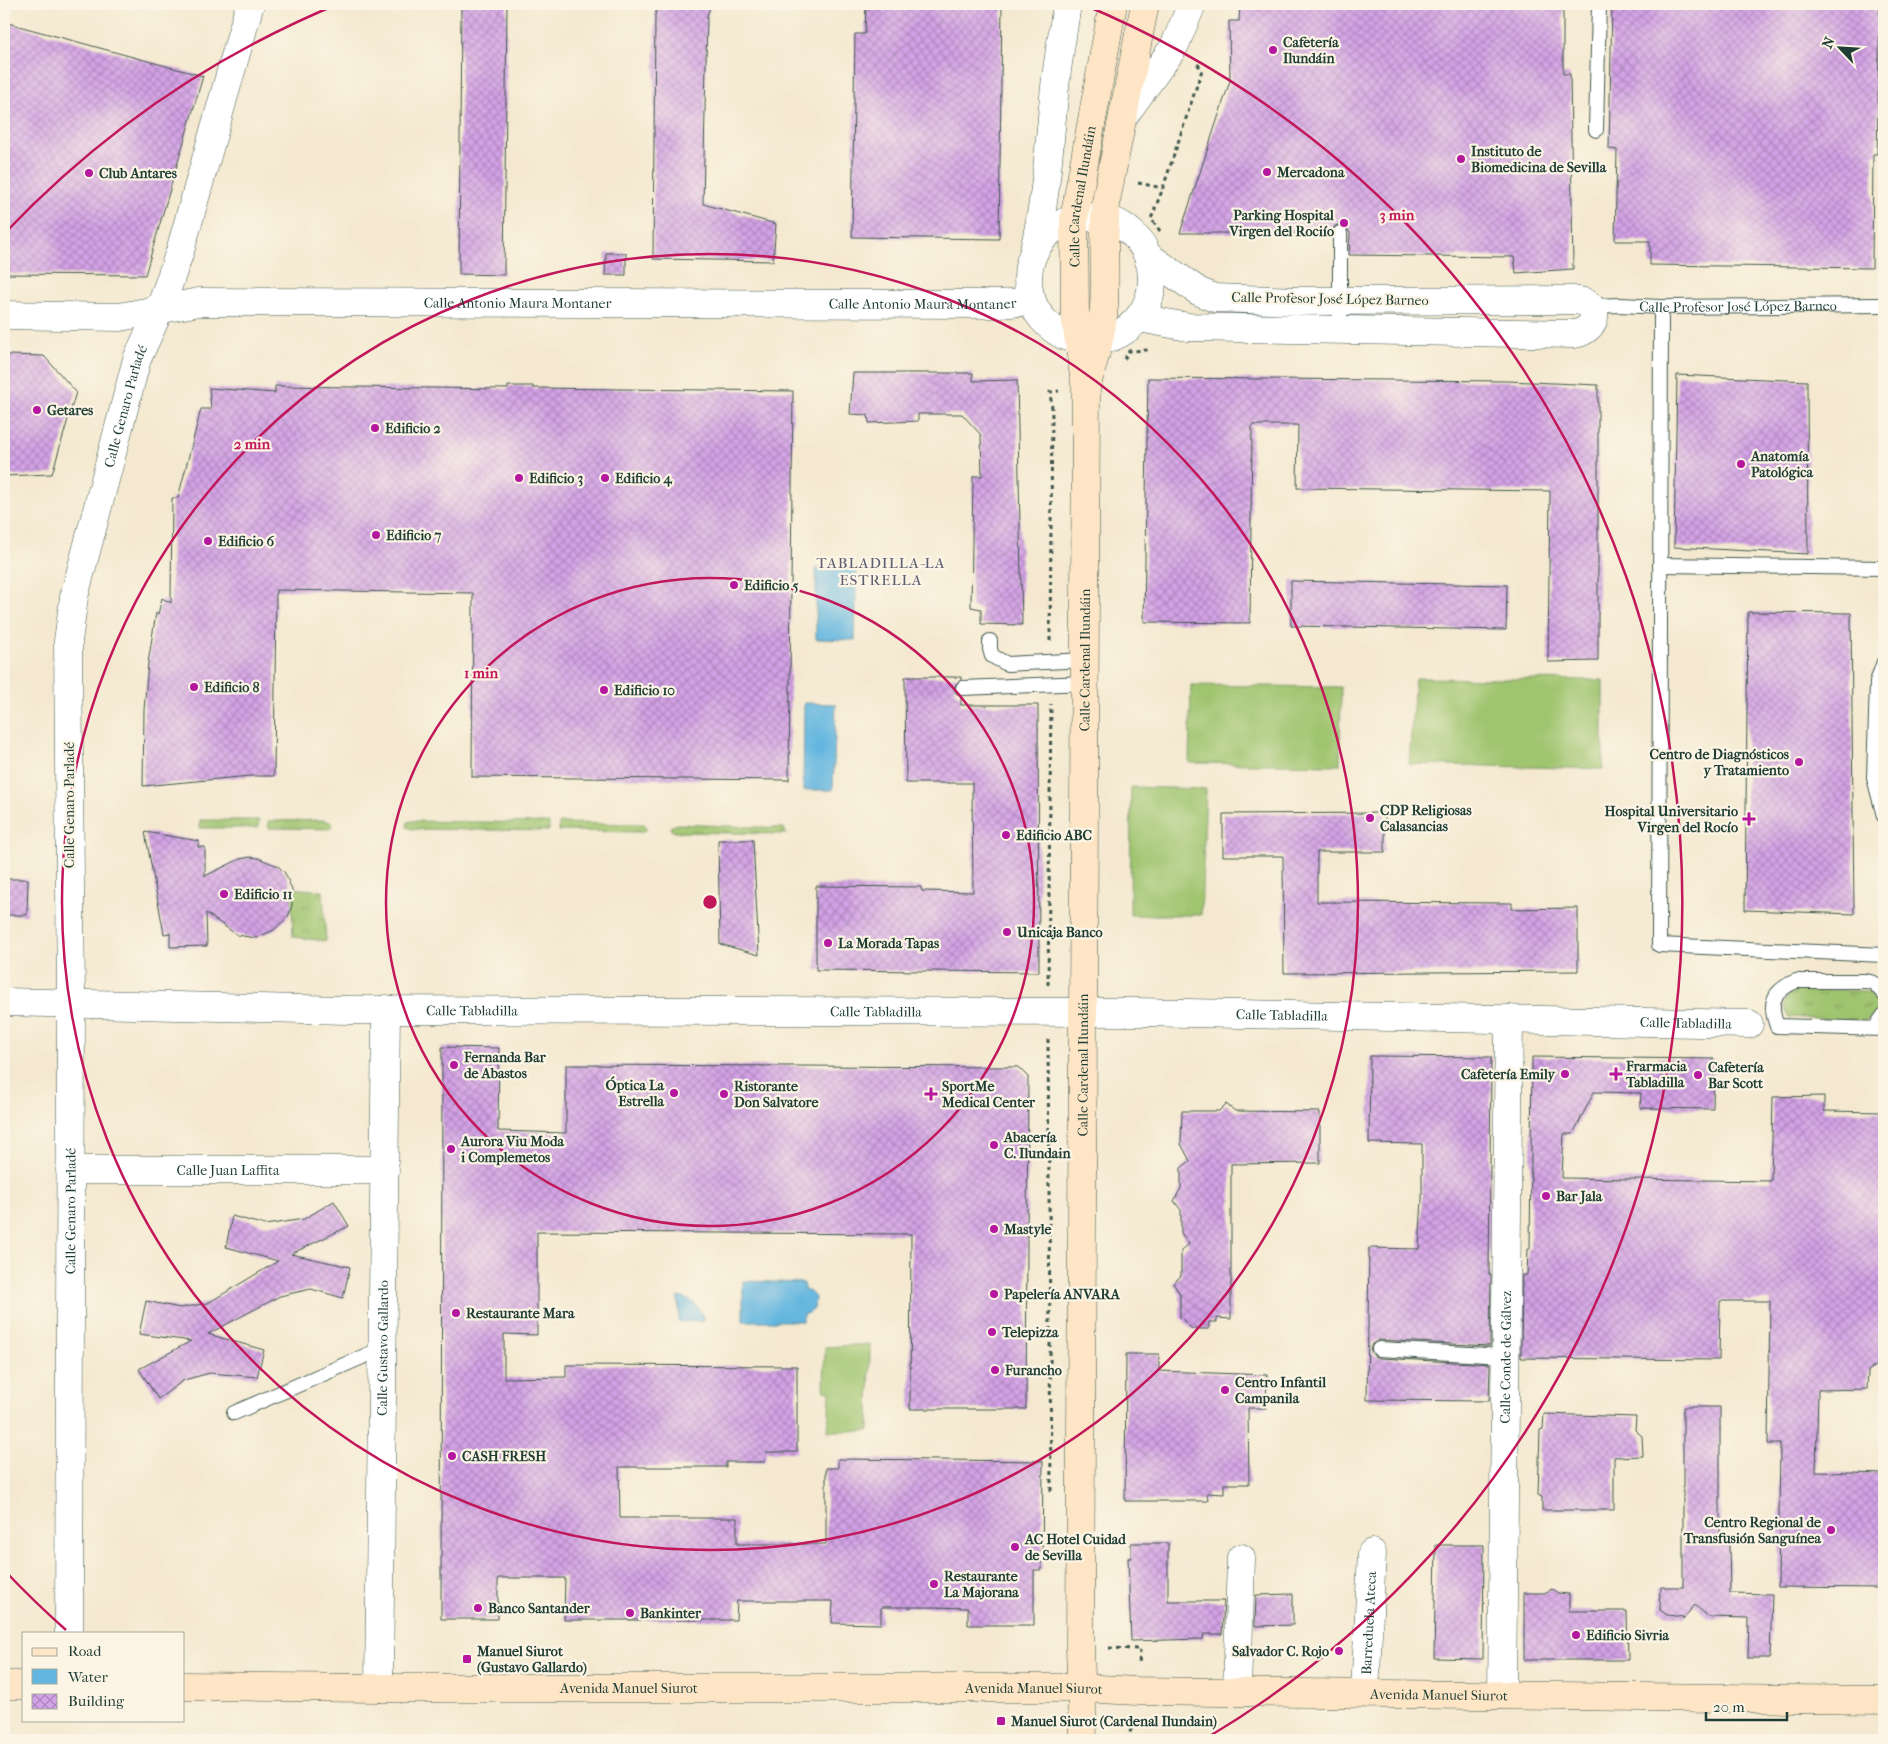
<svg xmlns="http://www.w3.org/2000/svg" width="1888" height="1744" viewBox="0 0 1888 1744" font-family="'IM FELL French Canon',serif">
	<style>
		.grass { fill: url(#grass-tufts); stroke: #608152 }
		.pitch { fill: #a0c570; stroke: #608152 }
		.water { fill: #63b6df; stroke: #417a8a }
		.building { fill: url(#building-cross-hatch) }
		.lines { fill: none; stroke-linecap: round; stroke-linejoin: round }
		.lane-casing { stroke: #3f574b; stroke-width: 16 }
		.street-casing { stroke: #3f574b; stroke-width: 29 }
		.secondary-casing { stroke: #3f574b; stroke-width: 29 }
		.path { stroke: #3f574b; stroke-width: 3; stroke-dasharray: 4 4; stroke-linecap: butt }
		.lane { stroke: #fff; stroke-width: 14 }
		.street { stroke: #fff; stroke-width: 28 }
		.secondary { stroke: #fde5c5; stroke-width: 28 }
		.ring { fill: none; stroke: #c2185b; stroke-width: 2.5 }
		.poi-dot { fill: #b5179e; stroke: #fcf5e5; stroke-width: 2 }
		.labels { text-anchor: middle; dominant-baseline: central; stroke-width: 4.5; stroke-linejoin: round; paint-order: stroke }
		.poi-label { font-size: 14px; font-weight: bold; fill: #1f3d34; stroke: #fcf5e5; text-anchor: start }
		.street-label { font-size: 14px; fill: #1f3d34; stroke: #fcf5e5 }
		.neighbourhood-label { font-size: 15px; letter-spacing: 1px; fill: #5e6072; stroke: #fcf5e5 }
		.centre { fill: #c2185b; stroke: #fcf5e5; stroke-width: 2.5 }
		.ring-label { font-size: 15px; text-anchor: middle; font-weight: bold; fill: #c2185b; stroke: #fcf5e5; stroke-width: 4.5; stroke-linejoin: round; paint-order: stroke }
	</style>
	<defs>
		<pattern id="grass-tufts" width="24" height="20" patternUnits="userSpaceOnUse" patternTransform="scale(1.25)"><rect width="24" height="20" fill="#a0c570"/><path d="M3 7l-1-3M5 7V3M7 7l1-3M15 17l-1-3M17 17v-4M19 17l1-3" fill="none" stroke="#82a15d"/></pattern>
		<pattern id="building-cross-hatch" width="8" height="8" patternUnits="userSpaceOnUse" patternTransform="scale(1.25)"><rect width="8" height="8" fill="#d4a2e6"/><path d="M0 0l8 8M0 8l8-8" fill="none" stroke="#ab85bb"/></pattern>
	</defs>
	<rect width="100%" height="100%" fill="#fcf5e5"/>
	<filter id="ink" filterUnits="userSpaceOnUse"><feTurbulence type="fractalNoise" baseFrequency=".02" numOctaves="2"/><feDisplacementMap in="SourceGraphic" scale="10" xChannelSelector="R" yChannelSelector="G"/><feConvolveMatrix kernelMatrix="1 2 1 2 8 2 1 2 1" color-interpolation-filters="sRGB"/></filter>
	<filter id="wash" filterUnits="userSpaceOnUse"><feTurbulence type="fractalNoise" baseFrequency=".0096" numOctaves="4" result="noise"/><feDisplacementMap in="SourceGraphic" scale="20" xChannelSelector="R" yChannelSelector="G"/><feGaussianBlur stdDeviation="1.12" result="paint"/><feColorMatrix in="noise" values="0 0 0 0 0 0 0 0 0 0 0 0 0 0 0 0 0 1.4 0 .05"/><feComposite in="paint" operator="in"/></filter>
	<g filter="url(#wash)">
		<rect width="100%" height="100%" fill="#f4e9d0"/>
		<g class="grass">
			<path d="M200,820h59l-1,8h-58z"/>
			<path d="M324,820l7,2 2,3 -5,4 -59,-1 -1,-7z"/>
			<path d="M412,821l137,2v8l-137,-2 -5,-2 1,-5z"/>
			<path d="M559,823l85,1 2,2v4l-4,2 -83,-1z"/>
			<path d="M677,824l107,4 2,6 -111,-2 -4,-2 -1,-3z"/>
			<path d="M291,888l32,3 3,50 -33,-4z"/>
			<path d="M1799,989l67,2c11,4 12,13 9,23l-11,7 -75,-4c-8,-11 -4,-25 10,-28z"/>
		</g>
		<g class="pitch">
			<path d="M1415,678l188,2v89l-194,-5z"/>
			<path d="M1191,685l150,2 -1,78 -151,-2z"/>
			<path d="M1131,787l75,2 -5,126h-71z"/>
			<path d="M870,1344l-1,87h-41l2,-40 -6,-1 1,-43z"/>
		</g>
		<g class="water">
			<path d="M857,567l-2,73 -39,-1v-71z"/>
			<path d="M804,703l32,1 -3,86h-30z"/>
			<path d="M743,1281l61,2v7l6,2 5,5 -1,12 -5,4 -6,1v7h-60z"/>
			<path d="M678,1297c14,1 23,11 26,24l-25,1z"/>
		</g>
		<g id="blocks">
			<g class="building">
				<path d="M461,4h46l-3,271 -45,-1z"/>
				<path d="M658,4h53l-4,12 -4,188 73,20 -3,37 -120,-2 2,-244z"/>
				<path d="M866,4h136l-3,235 -147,-2 3,-203h10z"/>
				<path d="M1240,4h323v70h7l3,195 -57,4 -2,-16 -165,-2 1,-22 -5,-7 -5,-2 -5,2 -4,7h-151l50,-152 -1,-60h10z"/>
				<path d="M1612,4h268l-3,150h-4l-1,114 -222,-3v-24h-35l2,-91 -8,-1z"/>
				<path d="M4,22l199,54 -58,199 -141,-1z"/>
				<path d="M606,253h20v22h-21z"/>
				<path d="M7,355l37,1 32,36 -24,82 -48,2v-115h3z"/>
				<path d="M853,373h120v8l44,-1 5,245 -41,-1v-15l-10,-2 2,-131h9l-1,-41 -19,-21h-44v7l-49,2 -1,-8 -18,-1z"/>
				<path d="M1677,375l130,6 1,173 -134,-7z"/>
				<path d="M1148,378l360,3 90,4v276l-50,1 2,-171 -253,-3 1,-63h-46l-2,198 -106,-1z"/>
				<path d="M275,386l233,3v-3h25v2l260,3 -4,389 -317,-3 1,-184 -197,-3 -2,186h-24l-107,10 1,-76 4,-47 8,-50 2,1 4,-16 9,5 1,-105h6l23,-89h10l-2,-21 66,5z"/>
				<path d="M1291,581l216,4 -1,45 -215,-4z"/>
				<path d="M1748,612l103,1 3,301 -109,-4z"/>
				<path d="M905,677h56v3l-5,4 -2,4 2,5 5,3v9h77l1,267 -223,-2v-84l105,1 1,4 51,1 -1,-109h-66z"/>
				<path d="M1385,813v39h-68v50l195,1v6l66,-1v63l-294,2 -1,-117h-60v-42z"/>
				<path d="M145,832l54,9 -1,6h7v29l35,-17 10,-2 8,1 20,8 7,7 7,17v16l-4,11 -14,13 -18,8 -19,-3 -31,-22 1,33 -37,1v-14l-6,1z"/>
				<path d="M718,840h35l6,115 -39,-11z"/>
				<path d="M4,879h24l-1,36h-23z"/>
				<path d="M442,1047l57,1 -1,83 68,2v-68l452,2 10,10 -2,332h-116l1,-175 -374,-2v103l-33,-1v44l62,-1v-12l231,1v86h-31l-1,10h-39v5h-107l1,51h117v26h89v-76h12v-9l205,2 -1,109h-8v55h-66v-17l-35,-1h-52v17l-49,-1 1,-22h-96l-1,19h-172l1,-42h-67v41h-57z"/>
				<path d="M1370,1056l121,1 -2,217h2l-1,72 -111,-6 -7,4 -2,5 4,7 5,2 111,6 -1,37 -122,-1 2,-152 50,1 3,-50v-55l-53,-1z"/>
				<path d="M1532,1057l182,2 -1,50 -73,-1 1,-15 -47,-1 -21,42h-9l-2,44 209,3 2,-84 51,-1v15l60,1v248l-16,11 -1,18 -49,1 -2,82 68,2v114l-106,-1 2,-143h-12l2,-143h-50l-1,59 -198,-2 1,-83h5l1,-26h2z"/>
				<path d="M1226,1104l9,7 85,1v51l-89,1v155l-14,-1v4h-8v7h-17l-12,-12v-23l-7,-11 8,-7v-25l8,-7 -8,-11v-23l-7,-9 7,-13v-20l9,-7 -9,-17 1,-33h37z"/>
				<path d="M334,1201l15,25 -58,28 59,13 -7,31 -32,-9 -31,7 -72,38 56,16 -7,27 -47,-4 -26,7 -26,19 -19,-30 52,-28 -52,-7 7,-33 34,7 28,-5 70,-42 -52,-14 6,-31 33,9 39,-6z"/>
				<path d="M1126,1354h33v17l108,4 -1,33h-18l1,76h-25v10l-17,-1 1,8h-83z"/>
				<path d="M1683,1407h37v136l9,1 1,49 42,1 -2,64h-22l1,-40 -41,-1 -13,-12 -12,14v-2l-16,-2 -7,-5 1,-23h22z"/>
				<path d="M1544,1414l92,3 -1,13 7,6 1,20 -29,1v53h-72v-13l-4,-2 2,-65 3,-1z"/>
				<path d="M1131,1543h37v58h56l-2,33h-18l-1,5 -72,2 -3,-83h3z"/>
				<path d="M1436,1545h48l-1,114 -49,-1z"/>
				<path d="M1552,1589l6,4 11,1v17h58l1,49h-104v-67h20z"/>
				<path d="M1293,1594v31l-38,1 1,-31z"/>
			</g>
		</g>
	</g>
	<g filter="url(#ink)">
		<use href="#blocks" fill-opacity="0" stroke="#3f574b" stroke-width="1"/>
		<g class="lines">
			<g class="lane-casing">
				<g id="lane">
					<path d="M1596,130l3,-126"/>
					<path d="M1340,233v97"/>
					<path id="s1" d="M1590,306l30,-1 41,2 223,-2"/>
					<path d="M1661,307l-2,638 225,10"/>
					<path d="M1660,565l224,3"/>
					<path d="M990,641v8l2,7 15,8 79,-4"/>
					<path d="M1884,662l-7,20 -3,96 10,38"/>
					<path d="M963,688l123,-5"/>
					<path d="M1884,994l-10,-11 -8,-2h-70c-23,10 -28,22 -19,45l107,3"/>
					<path d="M1875,1028l9,-13"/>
					<path d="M1379,1349l126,7"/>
					<path d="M234,1413l149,-65"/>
				</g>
			</g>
			<g class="street-casing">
				<g id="street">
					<path d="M1123,117l51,-70 18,-43"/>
					<circle cx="1090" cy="279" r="62"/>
					<path d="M1034,250c13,-54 15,-108 21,-163 3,-28 8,-56 12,-83"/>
					<path id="s2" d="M4,315l116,2 79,-15 801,2 32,-3"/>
					<path d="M1139,318l49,9 386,7c17,-2 29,-21 12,-31 -3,-2 -8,-2 -12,-3l-276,1 -84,-3 -16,-7 -50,-35"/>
					<path id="s3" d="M4,1002l344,8 788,2 613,12"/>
					<path id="s4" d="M70,1170h315"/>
					<path id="s5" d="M69,1633l2,-628 -3,-364 6,-44 63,-238 23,-50 20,-58 70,-247"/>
					<path id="s6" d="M379,1688l7,-679"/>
					<path d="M1237,1691l4,-133"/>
					<path id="s7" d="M1365,1693l7,-140"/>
					<path id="s8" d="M1502,1695l7,-676"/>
				</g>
			</g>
			<g class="secondary-casing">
				<g id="secondary">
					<path d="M1088,381c7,-24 14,-49 16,-75 2,-37 -2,-73 3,-110l38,-192"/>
					<path d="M4,1685h20"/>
					<path id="s9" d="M184,1686l195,2h701l57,3 747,9"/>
					<path id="s10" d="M1083,1740l-3,-93 6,-1257 -11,-76 -1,-95 39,-215"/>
				</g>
			</g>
			<g class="path">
				<path d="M1138,183l25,5"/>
				<path d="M1160,231l-9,-12 12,-31 39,-118 -6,-8"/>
				<path d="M1124,359l5,-8 20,-1"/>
				<path d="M1050,641l2,-233 -2,-16 9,-1"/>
				<path d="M1048,985l3,-281"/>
				<path d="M1048,1039l3,454"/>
				<path d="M1109,1648l31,1 -1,16"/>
				<path d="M1127,1740l8,-21"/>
			</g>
			<use href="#lane" class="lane"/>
			<use href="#street" class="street"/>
			<use href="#secondary" class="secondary"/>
		</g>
	</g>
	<g class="ring">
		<circle cx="710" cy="902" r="324"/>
		<circle cx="710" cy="902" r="648"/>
		<path d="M66 1630A972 972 0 0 1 5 1571M5 233A972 972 0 0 1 338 4M1082 4A972 972 0 0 1 1203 1740"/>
	</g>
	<g class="poi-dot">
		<circle cx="1273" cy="50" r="5"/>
		<circle cx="1461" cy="159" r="5"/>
		<circle cx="1267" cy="172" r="5"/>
		<circle cx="89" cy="173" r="5"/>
		<circle cx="1344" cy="223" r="5"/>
		<circle cx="37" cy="410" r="5"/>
		<circle cx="375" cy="428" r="5"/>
		<circle cx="1741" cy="464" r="5"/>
		<circle cx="519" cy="478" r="5"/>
		<circle cx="605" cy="478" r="5"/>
		<circle cx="376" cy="535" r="5"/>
		<circle cx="208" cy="541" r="5"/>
		<circle cx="734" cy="585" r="5"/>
		<circle cx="194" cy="687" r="5"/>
		<circle cx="604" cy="690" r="5"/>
		<circle cx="1799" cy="762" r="5"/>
		<circle cx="1370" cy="818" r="5"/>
		<path d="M1746.5 811.5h5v5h5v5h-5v5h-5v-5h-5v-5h5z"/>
		<circle cx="1006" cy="835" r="5"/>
		<circle cx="224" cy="894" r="5"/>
		<circle cx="1007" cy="932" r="5"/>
		<circle cx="828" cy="943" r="5"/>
		<circle cx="454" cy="1065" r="5"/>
		<circle cx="1565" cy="1074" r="5"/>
		<path d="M1613.5 1066.5h5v5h5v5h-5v5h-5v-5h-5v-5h5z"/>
		<circle cx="1698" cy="1075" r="5"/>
		<circle cx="674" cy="1093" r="5"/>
		<circle cx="724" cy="1094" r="5"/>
		<path d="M928.5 1086.5h5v5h5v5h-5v5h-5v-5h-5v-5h5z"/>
		<circle cx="994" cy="1145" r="5"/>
		<circle cx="451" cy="1149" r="5"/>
		<circle cx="1546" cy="1196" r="5"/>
		<circle cx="994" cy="1229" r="5"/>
		<circle cx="994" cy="1294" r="5"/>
		<circle cx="456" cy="1313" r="5"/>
		<circle cx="992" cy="1332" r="5"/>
		<circle cx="995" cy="1370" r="5"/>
		<circle cx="1225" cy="1390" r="5"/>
		<circle cx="452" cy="1456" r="5"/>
		<circle cx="1831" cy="1530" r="5"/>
		<circle cx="1015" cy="1547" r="5"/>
		<circle cx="934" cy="1584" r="5"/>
		<circle cx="478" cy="1608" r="5"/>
		<circle cx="630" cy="1613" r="5"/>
		<circle cx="1576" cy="1635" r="5"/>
		<circle cx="1339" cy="1651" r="5"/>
		<rect x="462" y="1654" width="10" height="10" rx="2.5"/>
		<rect x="996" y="1716" width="10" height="10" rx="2.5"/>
	</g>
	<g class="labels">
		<g class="poi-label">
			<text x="1283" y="42">Cafetería<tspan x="1283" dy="16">Ilundáin</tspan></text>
			<text x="1471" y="151">Instituto de<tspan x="1471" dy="16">Biomedicina de Sevilla</tspan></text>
			<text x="1277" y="172">Mercadona</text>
			<text x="99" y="173">Club Antares</text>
			<text x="1334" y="215" text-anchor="end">Parking Hospital<tspan x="1334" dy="16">Virgen del Rociío</tspan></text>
			<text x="47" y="410">Getares</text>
			<text x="385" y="428">Edificio 2</text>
			<text x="1751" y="456">Anatomía<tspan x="1751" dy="16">Patológica</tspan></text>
			<text x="529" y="478">Edificio 3</text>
			<text x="615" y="478">Edificio 4</text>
			<text x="386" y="535">Edificio 7</text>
			<text x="218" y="541">Edificio 6</text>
			<text x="744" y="585">Edificio 5</text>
			<text x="204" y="687">Edificio 8</text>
			<text x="614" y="690">Edificio 10</text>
			<text x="1789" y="754" text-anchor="end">Centro de Diagnósticos<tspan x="1789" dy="16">y Tratamiento</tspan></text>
			<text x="1380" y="810">CDP Religiosas<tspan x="1380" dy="16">Calasancias</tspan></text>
			<text x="1738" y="811" text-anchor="end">Hospital Universitario<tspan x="1738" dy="16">Virgen del Rocío</tspan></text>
			<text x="1016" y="835">Edificio ABC</text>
			<text x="234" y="894">Edificio 11</text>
			<text x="1017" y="932">Unicaja Banco</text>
			<text x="838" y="943">La Morada Tapas</text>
			<text x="464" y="1057">Fernanda Bar<tspan x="464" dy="16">de Abastos</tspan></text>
			<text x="1626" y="1066">Frarmacia<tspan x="1626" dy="16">Tabladilla</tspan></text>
			<text x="1708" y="1067">Cafetería<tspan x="1708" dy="16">Bar Scott</tspan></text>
			<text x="1555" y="1074" text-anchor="end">Cafetería Emily</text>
			<text x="664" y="1085" text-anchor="end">Óptica La<tspan x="664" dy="16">Estrella</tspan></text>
			<text x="734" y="1086">Ristorante<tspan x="734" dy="16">Don Salvatore</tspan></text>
			<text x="942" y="1086">SportMe<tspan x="942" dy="16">Medical Center</tspan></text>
			<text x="1004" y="1137">Abacería<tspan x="1004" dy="16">C. Ilundain</tspan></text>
			<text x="461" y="1141">Aurora Viu Moda<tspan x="461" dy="16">i Complemetos</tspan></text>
			<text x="1556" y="1196">Bar Jala</text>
			<text x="1004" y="1229">Mastyle</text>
			<text x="1004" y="1294">Papelería ANVARA</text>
			<text x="466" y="1313">Restaurante Mara</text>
			<text x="1002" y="1332">Telepizza</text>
			<text x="1005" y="1370">Furancho</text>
			<text x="1235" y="1382">Centro Infantil<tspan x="1235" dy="16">Campanila</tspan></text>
			<text x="462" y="1456">CASH FRESH</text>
			<text x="1821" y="1522" text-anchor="end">Centro Regional de<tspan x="1821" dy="16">Transfusión Sanguínea</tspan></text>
			<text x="1025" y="1539">AC Hotel Cuidad<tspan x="1025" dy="16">de Sevilla</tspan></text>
			<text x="944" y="1576">Restaurante<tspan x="944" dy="16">La Majorana</tspan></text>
			<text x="488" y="1608">Banco Santander</text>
			<text x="640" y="1613">Bankinter</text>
			<text x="1586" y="1635">Edificio Sivria</text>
			<text x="477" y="1651">Manuel Siurot<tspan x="477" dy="16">(Gustavo Gallardo)</tspan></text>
			<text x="1329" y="1651" text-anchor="end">Salvador C. Rojo</text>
			<text x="1011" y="1721">Manuel Siurot (Cardenal Ilundain)</text>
		</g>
		<g class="street-label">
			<text stroke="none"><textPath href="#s10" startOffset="1545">Calle Cardenal Ilundáin</textPath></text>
			<text transform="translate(1330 299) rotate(1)">Calle Profesor José López Barneo</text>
			<text stroke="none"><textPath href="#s2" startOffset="515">Calle Antonio Maura Montaner</textPath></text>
			<text stroke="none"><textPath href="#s2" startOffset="920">Calle Antonio Maura Montaner</textPath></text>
			<text stroke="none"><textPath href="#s1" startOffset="148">Calle Profesor José López Barneo</textPath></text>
			<text stroke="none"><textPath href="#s5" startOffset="1234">Calle Genaro Parladé</textPath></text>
			<text stroke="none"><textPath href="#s10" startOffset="1080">Calle Cardenal Ilundáin</textPath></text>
			<text transform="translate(69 805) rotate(-90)">Calle Genaro Parladé</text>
			<text stroke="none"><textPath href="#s3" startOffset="468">Calle Tabladilla</textPath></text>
			<text stroke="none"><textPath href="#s3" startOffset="872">Calle Tabladilla</textPath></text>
			<text stroke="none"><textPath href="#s3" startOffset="1278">Calle Tabladilla</textPath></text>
			<text stroke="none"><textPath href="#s3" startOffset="1682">Calle Tabladilla</textPath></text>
			<text stroke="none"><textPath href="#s10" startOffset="675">Calle Cardenal Ilundáin</textPath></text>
			<text stroke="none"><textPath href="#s4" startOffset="158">Calle Juan Laffita</textPath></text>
			<text stroke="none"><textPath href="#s5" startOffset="422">Calle Genaro Parladé</textPath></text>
			<text stroke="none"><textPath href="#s6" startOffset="340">Calle Gustavo Gallardo</textPath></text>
			<text stroke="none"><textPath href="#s8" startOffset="338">Calle Conde de Gálvez</textPath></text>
			<text stroke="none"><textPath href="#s7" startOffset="70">Barreduela Ateca</textPath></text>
			<text stroke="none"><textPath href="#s9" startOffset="445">Avenida Manuel Siurot</textPath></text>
			<text stroke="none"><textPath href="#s9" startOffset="850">Avenida Manuel Siurot</textPath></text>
			<text stroke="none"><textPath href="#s9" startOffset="1255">Avenida Manuel Siurot</textPath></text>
		</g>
		<g class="neighbourhood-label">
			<text x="881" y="563">TABLADILLA-LA<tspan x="881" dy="17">ESTRELLA</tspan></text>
		</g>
	</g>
	<circle cx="710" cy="902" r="8" class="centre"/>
	<g class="ring-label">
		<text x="1397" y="220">3 min</text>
		<text x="252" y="449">2 min</text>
		<text x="481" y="678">1 min</text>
	</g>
	<rect width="1888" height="1744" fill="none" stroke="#fcf5e5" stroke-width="20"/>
	<rect x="22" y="1632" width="162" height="90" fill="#fcf5e5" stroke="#a4ab9e"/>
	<rect x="32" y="1648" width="25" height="8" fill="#fde5c5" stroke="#a4ab9e"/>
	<text x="68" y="1656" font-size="15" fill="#1f3d34">Road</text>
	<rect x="32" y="1669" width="25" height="15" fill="#63b6df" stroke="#a4ab9e"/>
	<text x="68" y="1682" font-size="15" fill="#1f3d34">Water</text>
	<rect x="32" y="1694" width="25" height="15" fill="url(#building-cross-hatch)" stroke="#a4ab9e"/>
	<text x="68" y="1706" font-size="15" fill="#1f3d34">Building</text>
	<g transform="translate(1840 48) rotate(295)" stroke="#fcf5e5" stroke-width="4" paint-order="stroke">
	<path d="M0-4L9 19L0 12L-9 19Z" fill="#1f3d34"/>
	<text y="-8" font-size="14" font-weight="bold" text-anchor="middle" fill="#1f3d34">N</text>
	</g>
	<path d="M1706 1712v8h81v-8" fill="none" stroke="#1f3d34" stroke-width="2.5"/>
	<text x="1713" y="1712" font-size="15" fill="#1f3d34" stroke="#fcf5e5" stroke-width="4" paint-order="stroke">20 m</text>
</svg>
